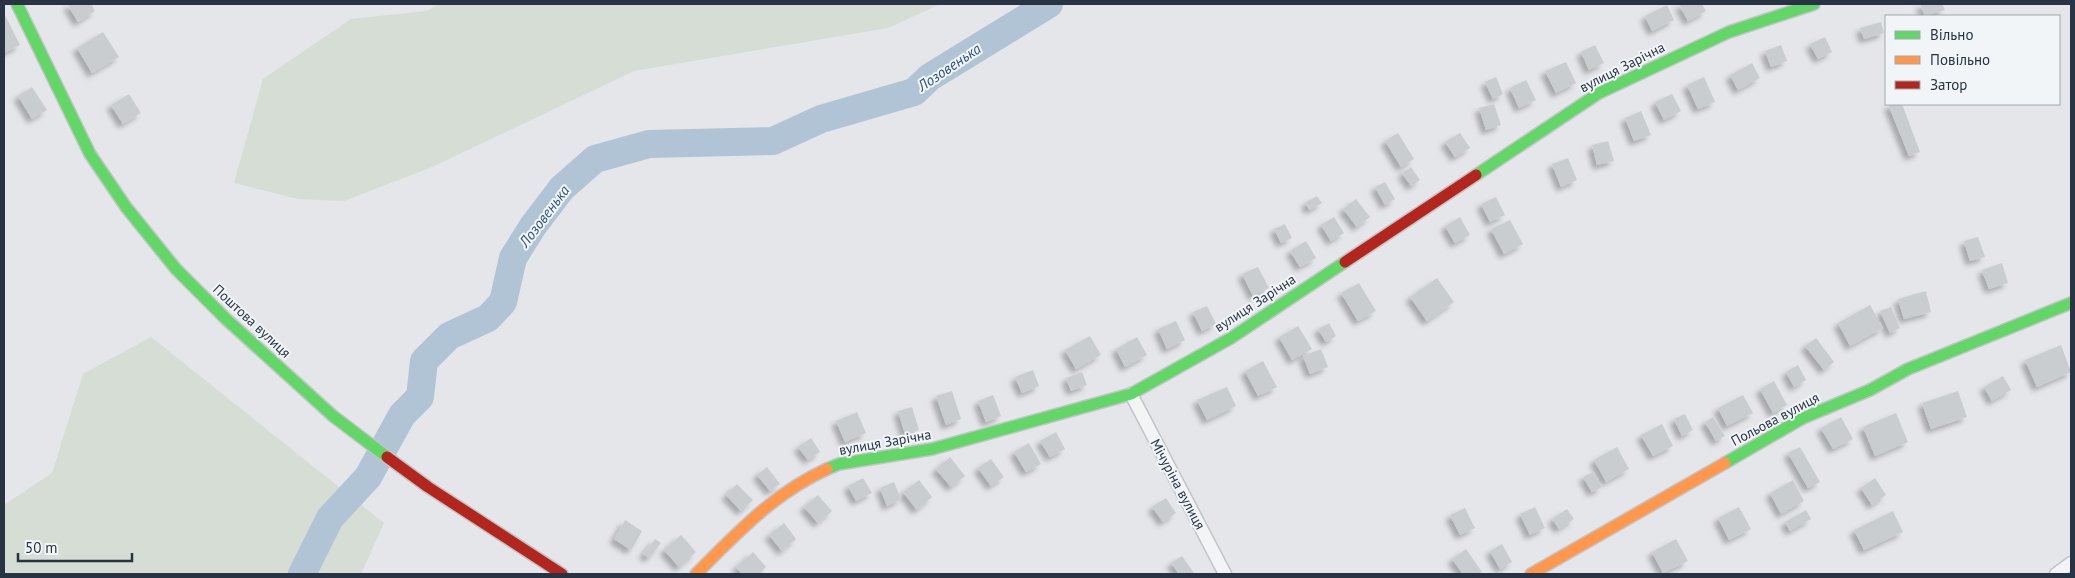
<svg xmlns="http://www.w3.org/2000/svg" width="2075" height="578" viewBox="0 0 2075 578" font-family="'PT Sans',sans-serif">
	<style>
		.green { fill: #d5ddd4 }
		.lines { fill: none; stroke-linecap: round; stroke-linejoin: round }
		.river { stroke: #b1c4d5; stroke-width: 28 }
		.building { fill: #c9cdd0; filter: url(#shadow) }
		.street-casing { stroke: #c2c4c7; stroke-width: 15 }
		.fast-casing { stroke: #c2c4c7; stroke-width: 14 }
		.slow-casing { stroke: #c2c4c7; stroke-width: 14 }
		.jam-casing { stroke: #c2c4c7; stroke-width: 14 }
		.street { stroke: #f3f4f6; stroke-width: 12 }
		.fast { stroke: #63d668; stroke-width: 11 }
		.slow { stroke: #ff974d; stroke-width: 11 }
		.jam { stroke: #b3261e; stroke-width: 11 }
		.labels { text-anchor: middle; dominant-baseline: central; stroke-width: 4; stroke-linejoin: round; paint-order: stroke }
		.street-label { font-size: 14px; fill: #283444; stroke: #f2f5f8 }
		.water-label { font-size: 15px; font-style: italic; fill: #2f547b; stroke: #f2f5f8 }
	</style>
	<defs>
		<filter id="shadow"><feDropShadow dx="-4.5" dy="4.5" stdDeviation="2.5" flood-color="#0004"/></filter>
	</defs>
	<rect width="100%" height="100%" fill="#e4e6e9"/>
	<g class="green">
		<path d="M439,4h501l-52,24 -254,43 -202,96 -88,34 -46,-2 -64,-16 29,-104 88,-60 76,-8z"/>
		<path d="M151,337l233,186 -23,51h-357v-69l48,-32 31,-99z"/>
	</g>
	<g class="lines">
		<path class="river" d="M302,574l28,-56 38,-41 34,-62 18,-18 4,-36 25,-25 39,-18 15,-16 10,-44 20,-32 29,-38 33,-29 54,-15 124,-3 48,-22 93,-27 16,-15 119,-73"/>
	</g>
	<g class="building">
		<path d="M69,4h22l4,7 -17,11 -10,-17z"/>
		<path d="M1679,4h23l4,7 -18,10z"/>
		<path d="M1920,4h22l3,6 -20,6z"/>
		<path d="M1667,5l7,15 -22,11 -7,-15z"/>
		<path d="M4,13l16,32 -16,8z"/>
		<path d="M1881,22l3,11 -20,6 -4,-11z"/>
		<path d="M103,32l16,25 -27,16 -15,-25z"/>
		<path d="M1825,37l7,15 -14,7 -8,-15z"/>
		<path d="M1595,45l9,18 -15,7 -8,-18z"/>
		<path d="M1781,45l6,16 -16,6 -6,-16z"/>
		<path d="M1566,62l10,21 -20,10 -11,-22z"/>
		<path d="M1752,63l8,15 -22,12 -8,-15z"/>
		<path d="M1496,77l7,17 -10,5 -8,-17z"/>
		<path d="M1704,77l11,25 -17,7 -11,-24z"/>
		<path d="M1526,80l10,20 -17,8 -9,-20z"/>
		<path d="M32,87l15,23 -15,9 -14,-23z"/>
		<path d="M129,94l12,19 -18,11 -12,-19z"/>
		<path d="M1672,94l9,17 -17,9 -9,-18z"/>
		<path d="M1494,104l7,21 -15,5 -7,-22z"/>
		<path d="M1888,104h14l18,48 -11,4z"/>
		<path d="M1641,111l10,24 -17,6 -9,-23z"/>
		<path d="M1398,133l16,26 -13,8 -16,-26z"/>
		<path d="M1460,133l10,15 -15,9 -10,-15z"/>
		<path d="M1608,141l6,20 -17,4 -5,-20z"/>
		<path d="M1568,158l9,22 -16,7 -9,-23z"/>
		<path d="M1411,167l9,13 -9,6 -9,-13z"/>
		<path d="M1385,182l10,17 -10,6 -10,-18z"/>
		<path d="M1317,196l5,7 -12,7 -5,-7z"/>
		<path d="M1496,197l9,18 -15,7 -9,-18z"/>
		<path d="M1356,199l14,18 -13,10 -14,-18z"/>
		<path d="M1334,217l10,16 -13,8 -10,-16z"/>
		<path d="M1460,217l10,18 -15,8 -10,-17z"/>
		<path d="M1510,220l13,24 -19,10 -13,-25z"/>
		<path d="M1285,224l7,14 -11,5 -7,-14z"/>
		<path d="M1978,237l7,20 -15,4 -6,-20z"/>
		<path d="M1306,241l10,17 -16,9 -10,-16z"/>
		<path d="M2002,263l6,20 -19,6 -7,-19z"/>
		<path d="M1258,267l11,21 -16,8 -11,-22z"/>
		<path d="M1437,278l17,24 -27,19 -17,-24z"/>
		<path d="M1359,283l17,28 -18,10 -17,-28z"/>
		<path d="M1926,291l5,21 -27,7 -6,-20z"/>
		<path d="M1870,305l13,23 -33,18 -12,-23z"/>
		<path d="M1207,306l9,18 -14,7 -9,-19z"/>
		<path d="M1891,307l9,21 -10,5 -10,-22z"/>
		<path d="M1176,321l9,19 -18,9 -9,-20z"/>
		<path d="M1329,323l7,13 -10,6 -8,-13z"/>
		<path d="M1298,326l14,23 -20,11 -13,-23z"/>
		<path d="M1090,336l11,19 -25,14 -11,-19z"/>
		<path d="M1137,337l10,18 -22,12 -9,-18z"/>
		<path d="M1816,338l18,24 -10,8 -19,-24z"/>
		<path d="M2061,345l10,27 -34,15 -12,-27z"/>
		<path d="M1321,349l7,18 -18,7 -7,-18z"/>
		<path d="M1263,361l14,26 -19,9 -13,-25z"/>
		<path d="M1798,365l8,15 -12,7 -8,-15z"/>
		<path d="M1033,370l6,16 -17,7 -7,-16z"/>
		<path d="M1082,372l5,13 -16,6 -5,-13z"/>
		<path d="M2003,376l8,14 -19,11 -8,-14z"/>
		<path d="M1774,381l13,24 -14,8 -13,-24z"/>
		<path d="M1227,387l9,19 -29,14 -10,-20z"/>
		<path d="M952,391l9,28 -15,6 -10,-29z"/>
		<path d="M1958,391l9,26 -36,12 -9,-26z"/>
		<path d="M993,395l8,21 -15,6 -8,-21z"/>
		<path d="M1743,395l10,18 -26,13 -9,-18z"/>
		<path d="M912,407l7,23 -14,4 -7,-23z"/>
		<path d="M857,412l9,21 -21,9 -9,-21z"/>
		<path d="M1896,413l12,29 -33,14 -12,-29z"/>
		<path d="M1685,414l8,16 -11,6 -8,-17z"/>
		<path d="M1713,417l12,19 -9,5 -11,-19z"/>
		<path d="M1841,417l12,22 -20,10 -12,-21z"/>
		<path d="M1662,424l11,22 -20,10 -12,-21z"/>
		<path d="M1056,432l9,17 -15,8 -10,-16z"/>
		<path d="M811,438l9,14 -12,8 -10,-13z"/>
		<path d="M1029,443l12,21 -15,8 -12,-20z"/>
		<path d="M1617,447l12,22 -23,13 -12,-22z"/>
		<path d="M1800,447l20,35 -12,6 -20,-35z"/>
		<path d="M950,457l15,19 -14,11 -15,-18z"/>
		<path d="M991,459l13,18 -13,9 -13,-18z"/>
		<path d="M767,467l13,17 -10,7 -13,-16z"/>
		<path d="M1593,472l9,15 -10,5 -9,-15z"/>
		<path d="M863,478l9,15 -16,8 -8,-15z"/>
		<path d="M1875,478l11,17 -14,10 -11,-17z"/>
		<path d="M919,480l13,17 -15,13 -14,-18z"/>
		<path d="M1793,480l11,21 -23,13 -11,-21z"/>
		<path d="M894,482l7,17 -14,7 -7,-18z"/>
		<path d="M737,484l16,16 -12,11 -15,-16z"/>
		<path d="M818,495l14,16 -14,12 -14,-16z"/>
		<path d="M1166,498l10,15 -13,9 -11,-15z"/>
		<path d="M1535,507l10,21 -15,7 -10,-21z"/>
		<path d="M1739,507l12,22 -22,11 -11,-22z"/>
		<path d="M1465,508l10,20 -15,7 -10,-20z"/>
		<path d="M1567,509l7,10 -15,10 -7,-10z"/>
		<path d="M1806,510l5,9 -21,12 -5,-9z"/>
		<path d="M1893,511l10,21 -39,18 -10,-20z"/>
		<path d="M625,520l17,11 -11,19 -17,-11z"/>
		<path d="M784,523l12,16 -14,12 -13,-16z"/>
		<path d="M681,535l15,17 -17,15 -15,-17z"/>
		<path d="M655,539l6,4 -12,15 -6,-4z"/>
		<path d="M1676,539l12,22 -25,12 -11,-21z"/>
		<path d="M1502,544l10,18 -12,7 -10,-18z"/>
		<path d="M1466,549l16,23 -4,2h-15l-11,-15z"/>
		<path d="M753,552l13,15 -7,7h-17l-6,-7z"/>
		<path d="M1182,556l12,17 -2,1h-13l-8,-11z"/>
	</g>
	<g class="lines">
		<g class="street-casing">
			<g id="street">
				<path d="M1131,394l94,180"/>
				<path d="M2056,574l15,-11"/>
			</g>
		</g>
		<g class="fast-casing">
			<g id="fast">
				<path d="M17,4l73,150 36,53 50,62 50,50 107,97 54,41"/>
				<path d="M1476,175l123,-82 130,-61 85,-28"/>
				<path d="M1725,463l78,-45 67,-28 38,-21 163,-66"/>
				<path d="M827,469l12,-5 93,-15 199,-55 100,-56 114,-76"/>
			</g>
		</g>
		<g class="slow-casing">
			<g id="slow">
				<path d="M696,574c40,-40 78,-81 131,-105"/>
				<path d="M1531,574l194,-111"/>
			</g>
		</g>
		<g class="jam-casing">
			<g id="jam">
				<path d="M1345,262l131,-87"/>
				<path d="M387,457l41,30 134,87"/>
			</g>
		</g>
		<use href="#street" class="street"/>
		<use href="#fast" class="fast"/>
		<use href="#slow" class="slow"/>
		<use href="#jam" class="jam"/>
	</g>
	<g class="labels">
		<g class="street-label">
			<text transform="translate(1622 67) rotate(-27)">вулиця Зарічна</text>
			<text transform="translate(1255 303) rotate(-33)">вулиця Зарічна</text>
			<text transform="translate(252 321) rotate(43)">Поштова вулиця</text>
			<text transform="translate(1775 419) rotate(-28)">Польова вулиця</text>
			<text transform="translate(885 442) rotate(-10)">вулиця Зарічна</text>
			<text transform="translate(1178 484) rotate(62)">Мічуріна вулиця</text>
		</g>
		<g class="water-label">
			<text transform="translate(949 67) rotate(-34)">Лозовенька</text>
			<text transform="translate(544 216) rotate(-53)">Лозовенька</text>
		</g>
	</g>
	<rect width="2075" height="578" fill="none" stroke="#283444" stroke-width="10"/>
	<rect x="1885" y="15" width="175" height="90" fill="#f2f5f8" stroke="#a1a8b0"/>
	<rect x="1895" y="31" width="25" height="8" fill="#63d668" stroke="#a1a8b0"/>
	<text x="1930" y="40" font-size="15" fill="#283444">Вільно</text>
	<rect x="1895" y="56" width="25" height="8" fill="#ff974d" stroke="#a1a8b0"/>
	<text x="1930" y="65" font-size="15" fill="#283444">Повільно</text>
	<rect x="1895" y="81" width="25" height="8" fill="#b3261e" stroke="#a1a8b0"/>
	<text x="1930" y="90" font-size="15" fill="#283444">Затор</text>
	<path d="M18 553v8h114v-8" fill="none" stroke="#283444" stroke-width="2.5"/>
	<text x="25" y="553" font-size="15" fill="#283444" stroke="#f2f5f8" stroke-width="4" paint-order="stroke">50 m</text>
</svg>
